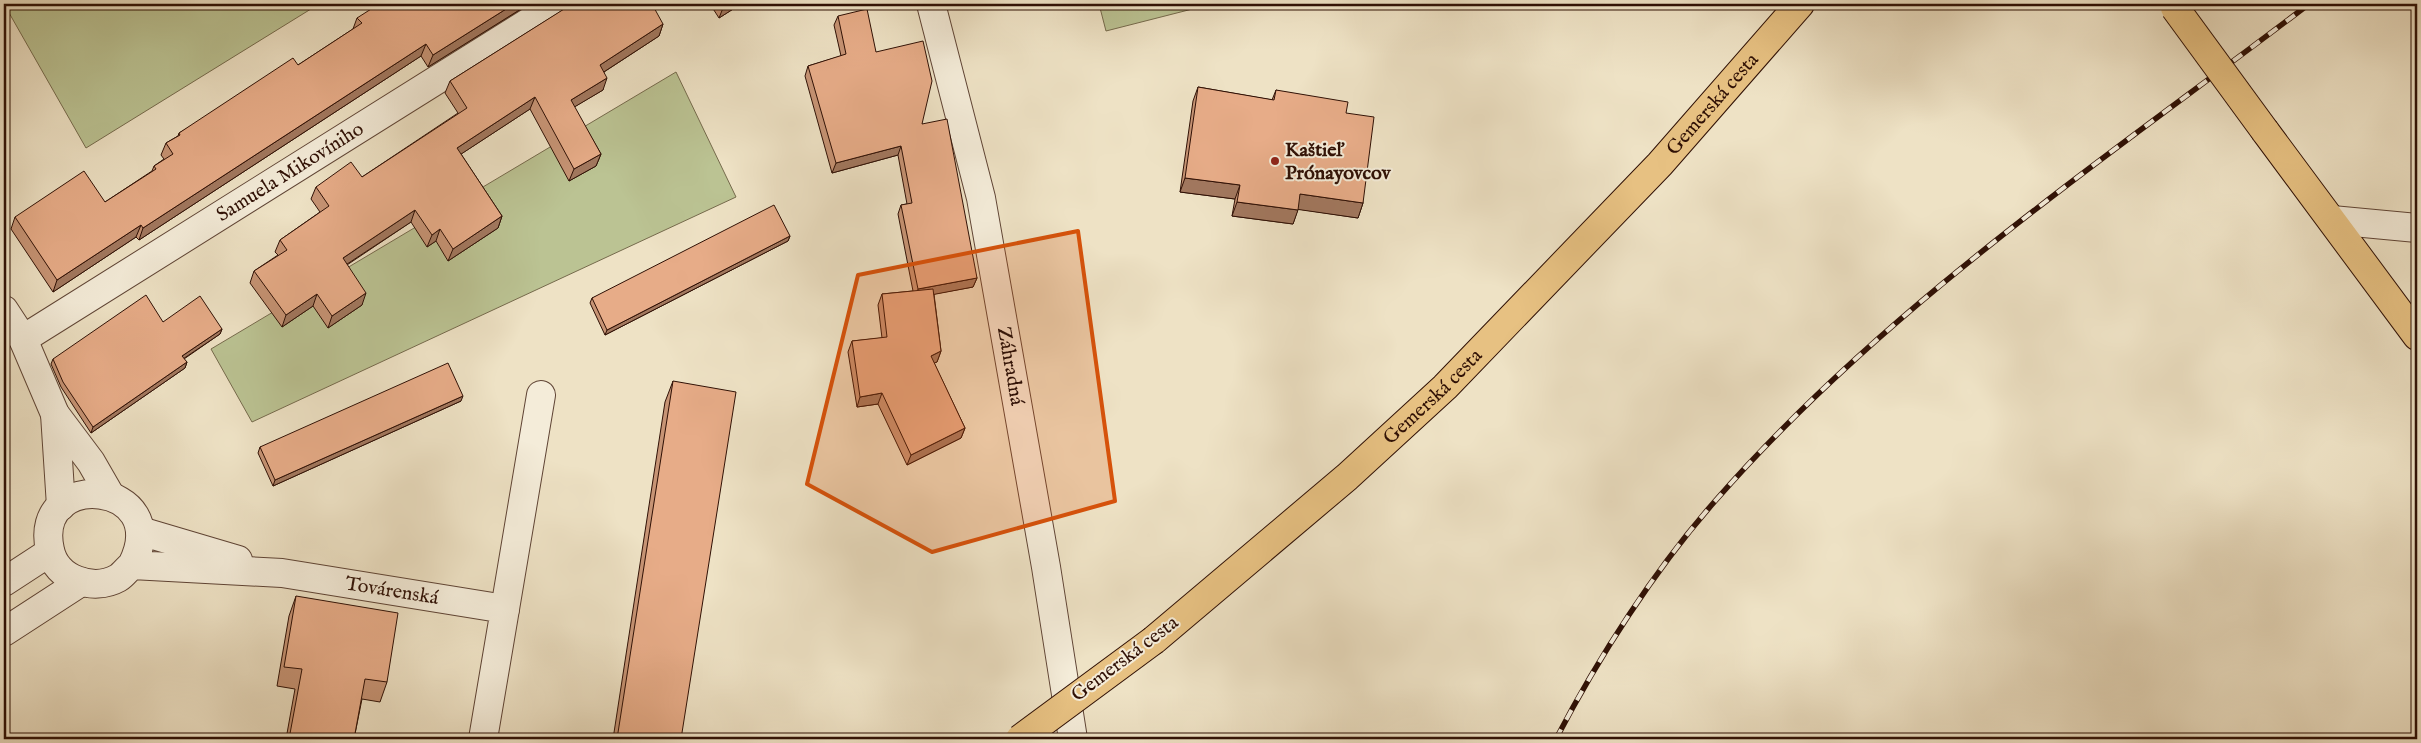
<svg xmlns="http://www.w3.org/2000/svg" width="2421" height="743" viewBox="0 0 2421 743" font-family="'IM FELL English',serif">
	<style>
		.green { fill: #bbc393; stroke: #756a4c }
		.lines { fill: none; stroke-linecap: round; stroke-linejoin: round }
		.street-casing { stroke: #5f4435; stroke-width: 30 }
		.primary-casing { stroke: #2f1005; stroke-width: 30 }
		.street { stroke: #f4ecd9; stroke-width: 28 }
		.primary { stroke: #e7c182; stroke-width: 28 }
		.rail-casing { stroke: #2f1005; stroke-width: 5.5 }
		.rail { stroke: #f4ecd9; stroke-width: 4; stroke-dasharray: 11; stroke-linecap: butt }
		.primary-bridge-casing { stroke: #2f1005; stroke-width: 30; stroke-linecap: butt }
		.primary-bridge { stroke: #e7c182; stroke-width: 28 }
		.wall { fill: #c79475; stroke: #2f1005 }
		.shaded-wall { fill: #a2785f; stroke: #2f1005 }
		.building { fill: #e7ac88; stroke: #2f1005 }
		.marked { fill: #d6520b; fill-opacity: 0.2; stroke: #d6520b; stroke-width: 4; stroke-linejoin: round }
		.poi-dot { fill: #8f2418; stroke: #f4ecd9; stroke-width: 2 }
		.labels { text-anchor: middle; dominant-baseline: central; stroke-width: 4; stroke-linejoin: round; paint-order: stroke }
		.street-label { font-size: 20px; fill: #2f1005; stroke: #f4ecd9 }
		.poi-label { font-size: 20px; font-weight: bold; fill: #2f1005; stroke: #f4ecd9; text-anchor: start }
	</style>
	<rect width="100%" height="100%" fill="#eee2c5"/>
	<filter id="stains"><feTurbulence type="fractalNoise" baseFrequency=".004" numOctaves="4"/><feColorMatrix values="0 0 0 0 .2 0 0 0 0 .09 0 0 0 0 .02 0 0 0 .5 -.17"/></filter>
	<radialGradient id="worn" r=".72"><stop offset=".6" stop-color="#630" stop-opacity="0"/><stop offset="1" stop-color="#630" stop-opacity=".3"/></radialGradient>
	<g class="green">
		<path d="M4,4h315l-233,144z"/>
		<path d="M1099,4h113l-106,27z"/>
		<path d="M676,72l60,125 -484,225 -41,-73z"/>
	</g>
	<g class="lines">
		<g class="street-casing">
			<g id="street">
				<path id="s1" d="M931,4l50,194 65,369 27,172"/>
				<path d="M2332,220l85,8"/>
				<path d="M4,310l19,29 32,75 36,48 19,33"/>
				<path id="s2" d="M23,339l535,-335"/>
				<path d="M55,414l6,92"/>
				<path d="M140,531l98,29"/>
				<path id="s3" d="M132,565c43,-85 -101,-98 -82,-15 6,29 43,42 68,28 5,-3 9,-9 14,-13l150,8 223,36 -22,130"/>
				<path d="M4,582l46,-30"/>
				<path d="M505,609l36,-214"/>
				<path d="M4,632l77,-50"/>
			</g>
		</g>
		<g class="primary-casing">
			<g id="primary">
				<path d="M2265,131l152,205"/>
				<path id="s4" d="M1154,640l193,-163 98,-90 215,-223 140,-160"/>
			</g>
		</g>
		<use href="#street" class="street"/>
		<use href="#primary" class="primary"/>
		<g class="rail-casing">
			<path id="rail" d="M1556,739c42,-81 99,-170 160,-239 171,-195 388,-340 593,-496"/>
		</g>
		<use href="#rail" class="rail"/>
		<g class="primary-bridge-casing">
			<g id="primary-bridge">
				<path d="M2175,8l90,123"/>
				<path d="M1020,739l134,-99"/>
			</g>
		</g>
		<use href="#primary-bridge" class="primary-bridge"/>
	</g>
	<g class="wall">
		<path d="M529,4l-101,63 -7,-11 -282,184 -3,-3 -83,55 -42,-63 4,-12 90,-15 47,-31 2,-5 10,-7 -3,-4 5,-12 12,-7 1,-3 119,-68 55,-36 4,-11z"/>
		<path d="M710,4h31l-22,14z"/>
		<path d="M571,5l92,19 -4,12 -55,36 -1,18 -29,17 27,47 -5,12 -27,15 -39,-72 -69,45 41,62 -4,12 -50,33 -12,-20 -9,6 -16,-25 -64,43 15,40 -34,23 -15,-22 -31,21 -32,-44 4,-12 24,-16 -3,-3 5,-12 40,-28 -9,-13 5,-12 46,-10 96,-64 -13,-20 5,-12z"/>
		<path d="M838,16l38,36 46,72 55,154 -4,9 -39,7 7,57 -4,11 -3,1 31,65 -4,10 -54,27 -29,-61 -21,3 -9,-55 4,-11 30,-3 -4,-33 4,-11 31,-3 -15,-77 3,-9 6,-1 -9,-49 -66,18 -27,-97 3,-10 33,-10 -7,-31z"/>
		<path d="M1198,87l74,13 4,-10 70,23 17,90 -5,15 -60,-9 -5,15 -61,-8 3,-17 -55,-7 13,-91z"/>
		<path d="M790,236l-2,5 -183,94 -15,-32 2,-5z"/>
		<path d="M163,322l59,7 -2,5 -36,25 3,3 -2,6 -94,65 -30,-46 -10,-23 2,-5z"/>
		<path d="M673,381l8,358h-68l52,-337z"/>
		<path d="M461,401l-188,85 -15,-33 2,-6z"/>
		<path d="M296,596l91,86 -7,20 -18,-3 -8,40h-68l9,-50 -18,-3 12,-70z"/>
	</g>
	<g class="shaded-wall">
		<path d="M514,4h15l-101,63 5,-12z"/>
		<path d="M729,4h12l-22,14 4,-10z"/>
		<path d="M663,24l-4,12 -63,41 4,-12z"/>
		<path d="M426,44l-5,12 -282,184 4,-12z"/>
		<path d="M607,78l-4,12 -37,22 5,-12z"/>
		<path d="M535,97l-5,12 -78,51 5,-12z"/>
		<path d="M901,146l-3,9 -66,18 4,-10z"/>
		<path d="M601,154l-5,12 -27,15 5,-12z"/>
		<path d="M1185,178l55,7 -5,14 -55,-7z"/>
		<path d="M1300,194l63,9 -5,15 -63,-9z"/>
		<path d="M1237,202l61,8 -5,14 -61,-8z"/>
		<path d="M415,210l-4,12 -73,48 5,-12z"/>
		<path d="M502,216l-4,12 -50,33 5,-12z"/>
		<path d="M141,225l-5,12 -83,55 4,-12z"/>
		<path d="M440,229l-4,12 -9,6 5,-12z"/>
		<path d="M790,236l-2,5 -183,94 2,-5z"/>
		<path d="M977,278l-4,9 -58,11 3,-9z"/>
		<path d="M366,293l-4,12 -34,23 4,-12z"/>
		<path d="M317,294l-4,12 -31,21 4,-12z"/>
		<path d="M222,329l-2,5 -40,27 2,-5z"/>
		<path d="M941,351l-4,11 -10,4 4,-10z"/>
		<path d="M187,362l-2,6 -94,65 2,-6z"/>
		<path d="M882,393l-4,11 -21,3 3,-10z"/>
		<path d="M463,396l-2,5 -188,85 2,-6z"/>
		<path d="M965,428l-4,10 -54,27 4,-10z"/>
	</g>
	<g class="building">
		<path d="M379,4h135l-81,51 -7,-11 -283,184 -2,-3 -84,55 -42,-63 69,-46 21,31 51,-33 -2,-3 19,-12 -7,-11 14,-8 -1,-2 114,-75 5,7 64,-42 -5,-5z"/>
		<path d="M572,4h80l11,20 -63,41 7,13 -36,22 30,54 -27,15 -39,-72 -78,51 45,68 -49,33 -13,-20 -8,6 -17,-25 -72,48 23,35 -34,23 -15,-22 -31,21 -32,-44 33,-21 -7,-10 49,-34 -13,-19 35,-25 11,15 105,-69 -17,-27z"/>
		<path d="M720,4h9l-6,4z"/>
		<path d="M867,9l9,43 47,-11 9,40 -10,43 25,-5 30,159 -59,11 -17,-84 11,-2 -11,-57 -65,17 -28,-97 38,-12 -8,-38z"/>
		<path d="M1198,87l76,13 2,-10 72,12 -2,11 28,4 -11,86 -63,-9 -2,16 -61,-8 3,-17 -55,-7z"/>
		<path d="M774,205l16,31 -183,94 -15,-32z"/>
		<path d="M933,289l8,62 -10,5 34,72 -54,27 -29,-62 -22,4 -8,-56 35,-4 -5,-43z"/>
		<path d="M146,295l17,27 37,-26 22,33 -40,27 5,6 -94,65 -30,-45 -10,-23z"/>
		<path d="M448,363l15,33 -188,84 -15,-33z"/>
		<path d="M673,381l63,11 -55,347h-64z"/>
		<path d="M296,596l102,17 -11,69 -22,-3 -11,60h-65l13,-70 -18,-2z"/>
	</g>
	<path class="marked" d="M1078,231l37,270 -183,51 -125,-68 51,-209z"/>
	<circle class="poi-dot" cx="1275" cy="161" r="5"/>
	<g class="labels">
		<g class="street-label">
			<text stroke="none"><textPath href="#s4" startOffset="775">Gemerská cesta</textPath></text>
			<text stroke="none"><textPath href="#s2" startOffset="315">Samuela Mikovíniho</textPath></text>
			<text stroke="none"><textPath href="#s1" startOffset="371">Záhradná</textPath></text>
			<text stroke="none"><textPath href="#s4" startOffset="370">Gemerská cesta</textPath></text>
			<text stroke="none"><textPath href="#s3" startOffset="549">Továrenská</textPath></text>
			<text transform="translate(1125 659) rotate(-37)">Gemerská cesta</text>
		</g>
		<g class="poi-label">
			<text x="1285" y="150">Kaštieľ<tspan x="1285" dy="23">Prónayovcov</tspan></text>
		</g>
	</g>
	<rect width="2421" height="743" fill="none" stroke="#eee2c5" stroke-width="20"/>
	<rect x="5" y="5" width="2411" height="733" fill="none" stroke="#2f1005" stroke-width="2.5"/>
	<rect x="10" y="10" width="2401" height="723" fill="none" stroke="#2f1005"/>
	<rect width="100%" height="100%" filter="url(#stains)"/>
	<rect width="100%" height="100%" fill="url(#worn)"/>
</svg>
